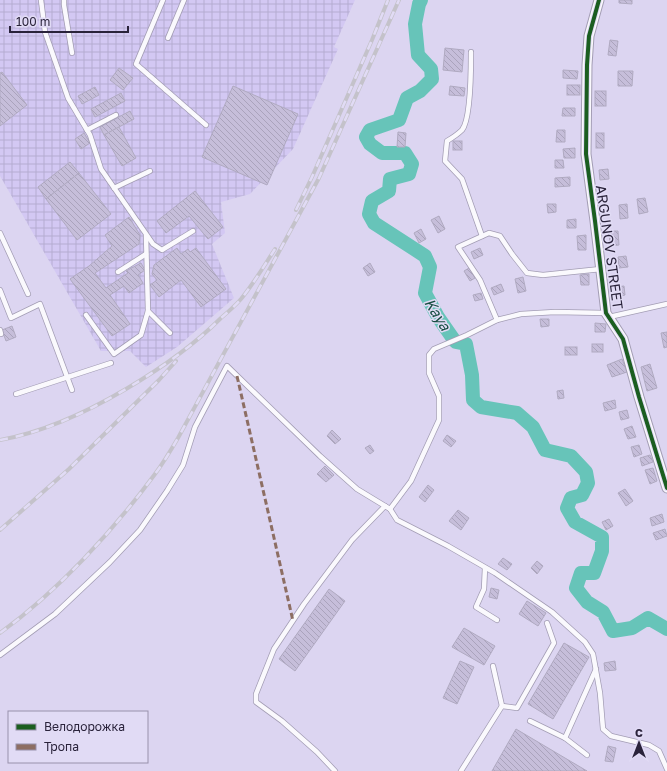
<svg xmlns="http://www.w3.org/2000/svg" width="667" height="771" viewBox="0 0 667 771" font-family="'Golos Text',sans-serif">
	<style>
		.industrial { fill: url(#industrial-grid) }
		.lines { fill: none; stroke-linecap: round; stroke-linejoin: round }
		.river { stroke: #67c4b9; stroke-width: 14 }
		.building { fill: url(#building-back-hatch); stroke: #b0aac1 }
		.service-casing { stroke: #a39db4; stroke-width: 6 }
		.minor-casing { stroke: #a39db4; stroke-width: 11 }
		.service { stroke: #faf9fd; stroke-width: 4.5 }
		.minor { stroke: #faf9fd; stroke-width: 9 }
		.rail-casing { stroke: #c4c2ca; stroke-width: 4 }
		.rail { stroke: #e1dbf5; stroke-width: 2.5; stroke-dasharray: 8; stroke-linecap: butt }
		.quiet { stroke: #8d6e63; stroke-width: 3; stroke-dasharray: 6 3; stroke-linecap: butt }
		.cycleway-casing { stroke: #e1dbf5; stroke-width: 6 }
		.cycleway { stroke: #1b5e20; stroke-width: 4 }
		.labels { text-anchor: middle; dominant-baseline: central; stroke-width: 3; stroke-linejoin: round; paint-order: stroke }
		.street-label { font-size: 14px; fill: #2a233b; stroke: #e1dbf5 }
		.water-label { font-size: 15px; font-style: italic; fill: #174e42; stroke: #e1dbf5 }
	</style>
	<defs>
		<pattern id="industrial-grid" width="8" height="8" patternUnits="userSpaceOnUse"><rect width="8" height="8" fill="#d3c8f3"/><path d="M0 4h8M4 0v8" fill="none" stroke="#b5acd1"/></pattern>
		<pattern id="building-back-hatch" width="6" height="6" patternUnits="userSpaceOnUse"><rect width="6" height="6" fill="#c6beda"/><path d="M-1 5l2 2M0 0l6 6M5-1l2 2" fill="none" stroke="#aaa3bc"/></pattern>
	</defs>
	<rect width="100%" height="100%" fill="#dcd5f1"/>
	<path class="industrial" d="M0,0h355l-21,47 4,2 -45,100 -43,45 -29,8 4,31 -13,11 22,54 -57,49 -31,20 -16,-16h-29l-101,-175z"/>
	<g class="lines">
		<path class="river" d="M421,0l-2,4 -4,20 3,31 13,14 1,10 -12,12 -13,7 -8,22 -29,10 -4,7 4,7 12,9h23l7,11 -3,10 -19,5 -1,12 -17,10 -3,13 5,9 51,33 5,11 -5,26 13,24 16,23 2,2 10,2 6,31 1,25 8,7 36,6 16,14 12,23 26,6 15,16 2,11 -6,12 -11,3 -4,10 8,14 27,15v14l-8,22h-13l-5,15 11,14 16,10 10,19 19,-3 16,-10 19,11"/>
	</g>
	<g class="building">
		<path d="M619,0h13v4l-13,-1z"/>
		<path d="M610,40l8,1 -2,15 -8,-1z"/>
		<path d="M445,48l19,2 -2,22 -19,-2z"/>
		<path d="M119,68l14,10 -10,12 -13,-10z"/>
		<path d="M563,70l15,1 -1,8 -14,-1z"/>
		<path d="M618,71h15l-1,15h-14z"/>
		<path d="M2,72l25,33 -27,21v-53z"/>
		<rect x="567" y="85" width="13" height="10"/>
		<path d="M233,86l65,28 -31,71 -65,-28z"/>
		<path d="M450,86l15,2 -1,8 -15,-1z"/>
		<path d="M95,87l4,8 -17,9 -4,-8z"/>
		<rect x="595" y="91" width="11" height="15"/>
		<path d="M121,93l4,8 -30,16 -4,-8z"/>
		<path d="M563,108h12v8h-13z"/>
		<path d="M130,111l4,8 -30,16 -4,-8z"/>
		<path d="M119,127l17,31 -14,8 -18,-31z"/>
		<path d="M557,130h8v12h-9z"/>
		<path d="M398,132l8,1 -1,14h-8z"/>
		<path d="M84,133l6,10 -9,6 -6,-10z"/>
		<rect x="596" y="133" width="8" height="15"/>
		<rect x="453" y="141" width="9" height="9"/>
		<path d="M575,148v10h-11l-1,-9z"/>
		<path d="M555,160h8l1,8h-9z"/>
		<path d="M70,162l9,11 -33,26 -8,-12z"/>
		<path d="M608,169l1,10 -9,1 -1,-10z"/>
		<path d="M79,173l32,41 -34,26 -31,-41z"/>
		<path d="M570,177v9l-15,1v-9z"/>
		<path d="M195,191l28,36 -15,12 -19,-23 -23,17 -9,-12z"/>
		<path d="M645,198l3,14 -9,2 -2,-15z"/>
		<path d="M547,204h9v8l-8,1z"/>
		<path d="M627,204l1,14 -8,1 -1,-14z"/>
		<path d="M439,216l6,13 -7,4 -7,-13z"/>
		<path d="M129,217l11,18 -1,9 -44,29 11,15 22,-15 -2,-2 15,-8 4,7 -7,5 5,8 -14,10 -5,-7 -14,9 20,29 -18,12 -42,-57 19,-13 23,-20 -7,-11z"/>
		<path d="M576,219v9h-9v-8z"/>
		<path d="M421,229l5,10 -7,4 -5,-10z"/>
		<path d="M609,231h9l1,14 -9,1z"/>
		<path d="M586,235v15h-8l-1,-14z"/>
		<path d="M177,248l4,6 7,-5 2,3 6,-4 30,41 -25,18 -20,-27 -22,17 -9,-12 7,-5 -5,-6 2,-9z"/>
		<path d="M480,248l3,7 -9,4 -3,-7z"/>
		<path d="M626,256l2,11 -9,1 -1,-11z"/>
		<path d="M370,263l5,9 -7,4 -5,-8z"/>
		<path d="M469,268l6,10 -5,3 -6,-10z"/>
		<path d="M589,274v11h-8l-1,-10z"/>
		<path d="M523,277l3,14 -8,2 -3,-14z"/>
		<path d="M501,284l3,7 -10,4 -3,-7z"/>
		<path d="M624,286l1,9 -8,2 -2,-10z"/>
		<path d="M481,293l2,6 -8,2 -2,-6z"/>
		<path d="M540,319h9v7l-8,1z"/>
		<path d="M595,323l11,1 -1,8h-10z"/>
		<path d="M12,326l4,11 -10,4 -4,-11z"/>
		<path d="M667,332v15l-3,1 -3,-15z"/>
		<rect x="592" y="344" width="11" height="8"/>
		<rect x="565" y="347" width="12" height="8"/>
		<path d="M622,359l5,13 -15,5 -5,-12z"/>
		<path d="M650,364l7,24 -10,3 -6,-24z"/>
		<path d="M563,390l1,8 -6,1 -1,-8z"/>
		<path d="M615,400l1,8 -11,3 -2,-8z"/>
		<path d="M627,410l2,8 -8,2 -2,-8z"/>
		<path d="M632,426l4,11 -8,2 -4,-10z"/>
		<path d="M332,430l9,9 -6,5 -8,-8z"/>
		<path d="M447,435l9,6 -5,6 -8,-6z"/>
		<path d="M370,445l4,6 -4,3 -5,-6z"/>
		<path d="M639,445l3,9 -8,3 -3,-10z"/>
		<path d="M650,455l3,7 -11,4 -2,-8z"/>
		<path d="M325,466l9,9 -8,7 -9,-8z"/>
		<path d="M653,468l4,13 -7,3 -5,-14z"/>
		<path d="M428,485l6,5 -9,12 -6,-5z"/>
		<path d="M625,489l8,12 -7,5 -8,-13z"/>
		<path d="M458,510l11,8 -8,12 -12,-9z"/>
		<path d="M662,514l2,8 -12,4 -2,-8z"/>
		<path d="M609,519l4,7 -7,4 -4,-8z"/>
		<path d="M665,529l2,7 -11,4 -3,-7z"/>
		<path d="M503,558l9,6 -5,6 -9,-6z"/>
		<path d="M537,561l6,5 -6,8 -6,-6z"/>
		<path d="M491,588l8,2 -2,9 -8,-2z"/>
		<path d="M329,589l16,12 -50,70 -16,-12z"/>
		<path d="M527,601l19,12 -8,13 -19,-12z"/>
		<path d="M464,628l31,18 -11,19 -32,-18z"/>
		<path d="M564,643l25,14 -36,62 -25,-15z"/>
		<path d="M460,661l14,6 -17,37 -14,-6z"/>
		<path d="M615,661l1,9 -11,1 -1,-8z"/>
		<path d="M516,729l71,42h-95z"/>
		<path d="M608,746l8,2 -3,14 -8,-1z"/>
	</g>
	<g class="lines">
		<g class="service-casing">
			<g id="service">
				<path d="M41,0l4,32 23,66 22,37 11,34 52,75 9,6 31,-19"/>
				<path d="M64,0v5l8,48"/>
				<path d="M163,0l-27,64 70,61"/>
				<path d="M168,38l16,-38"/>
				<path d="M471,52c0,15 0,67 -9,78 -4,4 -10,8 -15,11l-2,20 17,18 20,57"/>
				<path d="M87,130l29,-15"/>
				<path d="M114,188l36,-17"/>
				<path d="M0,233l28,61"/>
				<path d="M118,272l28,-18"/>
				<path d="M0,290l11,28 29,-14 32,86"/>
				<path d="M148,311l22,22"/>
				<path d="M86,315l28,39 27,-19 7,-24 -2,-76"/>
				<path d="M609,317l58,-13"/>
				<path d="M497,320l-17,-40 -22,-33 31,-14 11,3 12,18 15,19 16,2 58,-6"/>
				<path d="M0,330l1,4"/>
				<path d="M16,394l95,-31"/>
				<path d="M390,509l7,11 51,26 47,27 57,39 33,30 8,12 7,39 3,36 8,7 38,9 10,6 8,18"/>
				<path d="M485,568l-1,21 -8,18 21,13"/>
				<path d="M0,655l55,-41 55,-52 30,-32 27,-39 16,-26 12,-38 32,-61 93,90 37,33 28,17"/>
				<path d="M493,666l9,40"/>
				<path d="M530,721l35,17"/>
				<path d="M587,755l-22,-17 31,-69"/>
				<path d="M335,771l-18,-19 -35,-31 -26,-19v-8l18,-45 30,-45 48,-64 33,-34 5,3 21,-28 28,-61v-24l-10,-23v-18l5,-6 33,-14 30,-15 24,-6 34,-2 51,1"/>
				<path d="M461,771l41,-65 15,2 37,-65 -7,-20"/>
			</g>
		</g>
		<g class="minor-casing">
			<path id="minor" d="M599,0l-10,36 -2,29 -1,89 9,67 11,92 17,26 16,58 28,91"/>
		</g>
		<use href="#service" class="service"/>
		<use href="#minor" class="minor"/>
		<g class="rail-casing">
			<g id="rail">
				<path d="M296,210l16,-33 60,-137 16,-40"/>
				<path d="M0,440c45,-8 87,-28 126,-51 34,-20 67,-43 95,-71 7,-6 14,-12 20,-19 13,-16 23,-33 34,-50"/>
				<path d="M0,530l69,-61 90,-89 17,-19"/>
				<path d="M0,633c58,-42 113,-102 155,-159 9,-12 16,-24 23,-36l141,-260 80,-178"/>
			</g>
		</g>
		<use href="#rail" class="rail"/>
		<path class="quiet" d="M237,376l56,245"/>
		<g class="cycleway-casing">
			<path id="cycleway" d="M599,0l-10,36 -2,29 -1,89 9,67 11,92 17,26 16,58 28,91"/>
		</g>
		<use href="#cycleway" class="cycleway"/>
	</g>
	<g class="labels">
		<g class="street-label">
			<text transform="translate(610 247) rotate(82)">ARGUNOV STREET</text>
		</g>
		<g class="water-label">
			<text transform="translate(438 314) rotate(58)">Kaya</text>
		</g>
	</g>
	<rect x="8" y="711" width="140" height="52" fill="#e1dbf5" stroke="#9891ab"/>
	<rect x="16" y="724" width="20" height="6" fill="#1b5e20" stroke="#9891ab"/>
	<text x="44" y="731" font-size="12" fill="#2a233b">Велодорожка</text>
	<rect x="16" y="744" width="20" height="6" fill="#8d6e63" stroke="#9891ab"/>
	<text x="44" y="751" font-size="12" fill="#2a233b">Тропа</text>
	<g transform="translate(639 743)" stroke="#e1dbf5" stroke-width="3" paint-order="stroke">
	<path d="M0-3L7 15L0 10L-7 15Z" fill="#2a233b"/>
	<text y="-6" font-size="11" font-weight="bold" text-anchor="middle" fill="#2a233b">С</text>
	</g>
	<path d="M10 26v6h118v-6" fill="none" stroke="#2a233b" stroke-width="2"/>
	<text x="16" y="26" font-size="12" fill="#2a233b" stroke="#e1dbf5" stroke-width="3" paint-order="stroke">100 m</text>
</svg>
